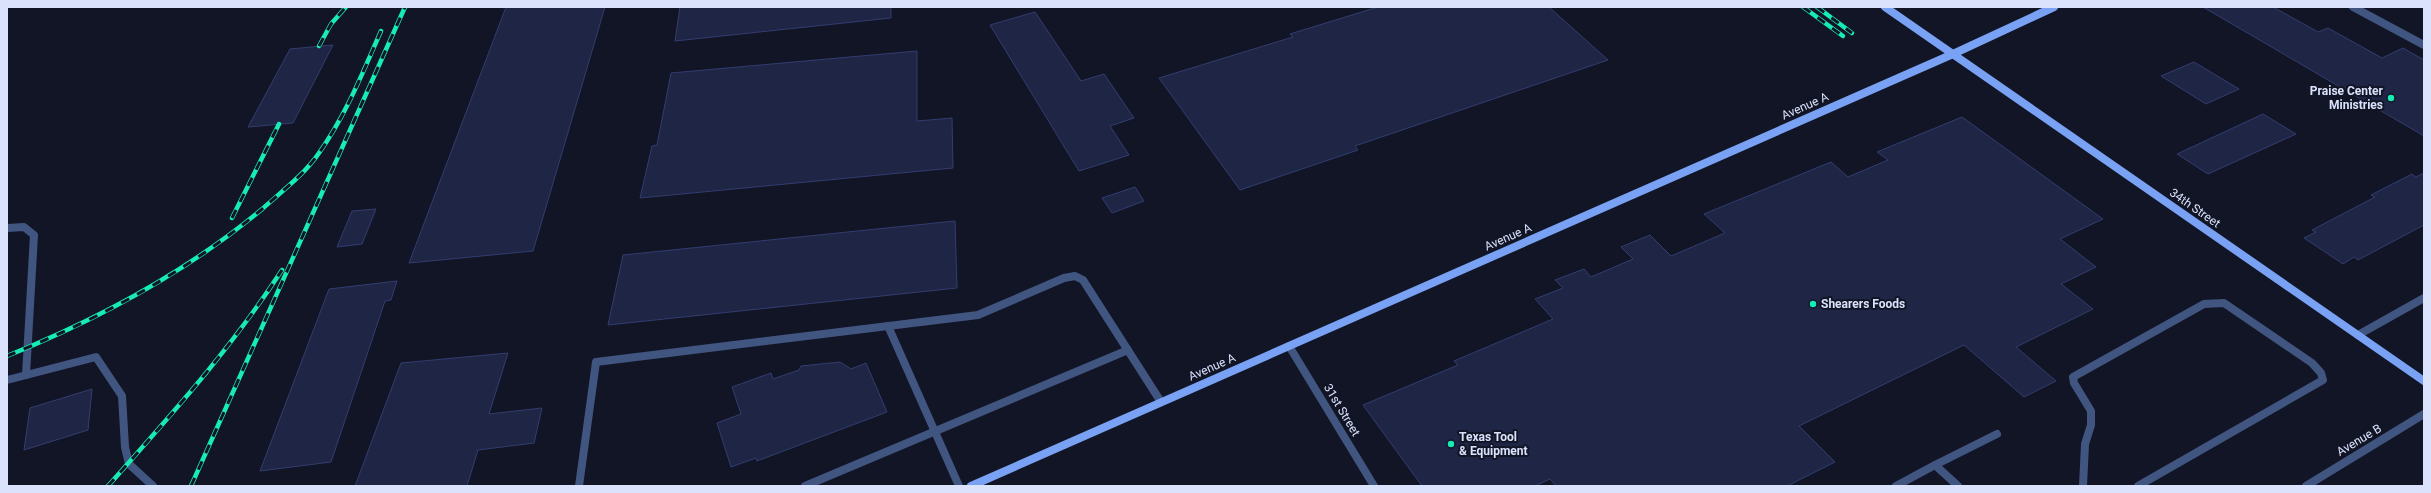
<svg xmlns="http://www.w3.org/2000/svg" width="2431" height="493" viewBox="0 0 2431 493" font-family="Roboto,sans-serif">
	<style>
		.building { fill: #1f2545; stroke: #333d6f }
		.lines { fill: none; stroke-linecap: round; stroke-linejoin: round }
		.service { stroke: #415581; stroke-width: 8 }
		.minor { stroke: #415581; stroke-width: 8 }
		.secondary { stroke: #79a2f4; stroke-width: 8 }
		.rail-casing { stroke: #16ecb3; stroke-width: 4.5 }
		.rail { stroke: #121526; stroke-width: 3; stroke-dasharray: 9; stroke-linecap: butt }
		.poi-dot { fill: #16ecb3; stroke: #121526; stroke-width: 1.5 }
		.labels { text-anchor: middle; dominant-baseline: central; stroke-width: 4; stroke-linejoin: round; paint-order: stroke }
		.poi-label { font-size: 12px; font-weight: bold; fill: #dae2fc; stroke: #121526; text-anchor: start }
		.street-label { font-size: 12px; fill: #dae2fc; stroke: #121526 }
	</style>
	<rect width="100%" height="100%" fill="#121526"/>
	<g class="building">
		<path d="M506,7h99l-72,244 -124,12z"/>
		<path d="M680,7h211v11l-216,23z"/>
		<path d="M1378,7h171l59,53 -253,86 3,4 -118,40 -81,-112 134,-41 -3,-3z"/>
		<path d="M2203,7h70l45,25 10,-4 54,30 21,-10 21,12v76z"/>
		<path d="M1035,12l46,69 23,-7 30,44 -24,8 19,29 -50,16 -89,-146z"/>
		<path d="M333,45l-40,78 -45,4 42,-78z"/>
		<path d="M917,51v70l35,-3 1,50 -313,30 12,-52 5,-1 14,-72z"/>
		<path d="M2194,62l45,27 -33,15 -45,-28z"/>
		<path d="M2263,114l33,20 -88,40 -31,-20z"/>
		<path d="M1962,117l141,102 -43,20 36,28 -35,17 32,25 -77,38 40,34 -32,16 -60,-52 -165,81 36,36 -48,24h-231l-6,-7 -15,7h-113l-59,-81 95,-40 -4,-4 99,-42 -18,-20 28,-11 -8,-8 29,-11 7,8 42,-18 -12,-12 29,-12 21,21 54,-23 -21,-19 127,-52 17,15 40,-17 -11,-8z"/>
		<path d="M2424,173v52l-66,35 -4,-3 -11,7 -39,-26 12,-6 -4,-2 63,-33 -4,-2 41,-21 4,3z"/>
		<path d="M1135,187l9,14 -32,12 -10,-15z"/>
		<path d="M376,209l-14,35 -25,3 15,-36z"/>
		<path d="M955,221l2,67 -349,37 15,-70z"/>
		<path d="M397,281l-6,19 -6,1 -54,161 -71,9 69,-182z"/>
		<path d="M508,353l-19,61 53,-6 -8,35 -56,7 -11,36h-112l46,-123z"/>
		<path d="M840,362l11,7 15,-6 21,49 -130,49 -1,-3 -25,9 -14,-44 24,-9 -9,-27 39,-14 2,6 26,-9 2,-4z"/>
		<path d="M92,389l-4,41 -64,20 6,-42z"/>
	</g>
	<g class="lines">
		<g class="service">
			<path d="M7,228l17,-1 10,8 -8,140"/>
			<path d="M888,326l71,160"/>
			<path d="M7,380l89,-23 26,39 3,51 4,17 24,22"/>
			<path d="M1935,465l62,-31"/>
			<path d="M579,486l17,-124 382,-47 86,-37 11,-2 8,4 78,122"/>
			<path d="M805,486l323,-136"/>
			<path d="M1896,486l39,-21 23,21"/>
			<path d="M2083,486l2,-42 6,-19v-14l-17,-28 -1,-6 131,-73 20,-1 88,60 9,10 2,7 -185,106"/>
		</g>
		<g class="minor">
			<path d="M2353,7l71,38"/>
			<path d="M2358,335l66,-37"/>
			<path d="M1289,346l85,140"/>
			<path d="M2306,486l118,-72"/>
		</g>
		<g class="secondary">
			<path d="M1885,7l539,374"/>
			<path d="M971,486l982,-432 101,-47"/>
		</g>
		<g class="rail-casing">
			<g id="rail">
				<path d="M1803,7l40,29"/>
				<path d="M1817,7l35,26"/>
				<path d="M319,46l12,-22 15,-17"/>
				<path d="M232,218l47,-94"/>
				<path d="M7,356c92,-37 178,-83 254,-146 20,-18 43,-35 58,-57 27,-38 44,-81 62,-122"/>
				<path d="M108,486c63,-71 122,-136 174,-216"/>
				<path d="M191,486l214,-479"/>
			</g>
		</g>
		<use href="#rail" class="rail"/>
	</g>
	<g class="poi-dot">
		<circle cx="2391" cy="98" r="4"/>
		<circle cx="1813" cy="304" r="4"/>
		<circle cx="1451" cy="444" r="4"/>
	</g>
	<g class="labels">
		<g class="poi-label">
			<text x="2383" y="91" text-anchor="end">Praise Center<tspan x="2383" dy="14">Ministries</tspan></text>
			<text x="1821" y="304">Shearers Foods</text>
			<text x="1459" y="437">Texas Tool<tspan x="1459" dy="14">&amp; Equipment</tspan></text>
		</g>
		<g class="street-label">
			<text transform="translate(1805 106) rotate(-24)">Avenue A</text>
			<text transform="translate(2195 208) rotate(35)">34th Street</text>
			<text transform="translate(1508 237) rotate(-24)">Avenue A</text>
			<text transform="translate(1212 367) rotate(-24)">Avenue A</text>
			<text transform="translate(1342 410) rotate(59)">31st Street</text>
			<text transform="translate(2359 440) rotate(-31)">Avenue B</text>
		</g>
	</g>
	<rect width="2431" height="493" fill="none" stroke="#dae2fc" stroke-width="16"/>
</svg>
